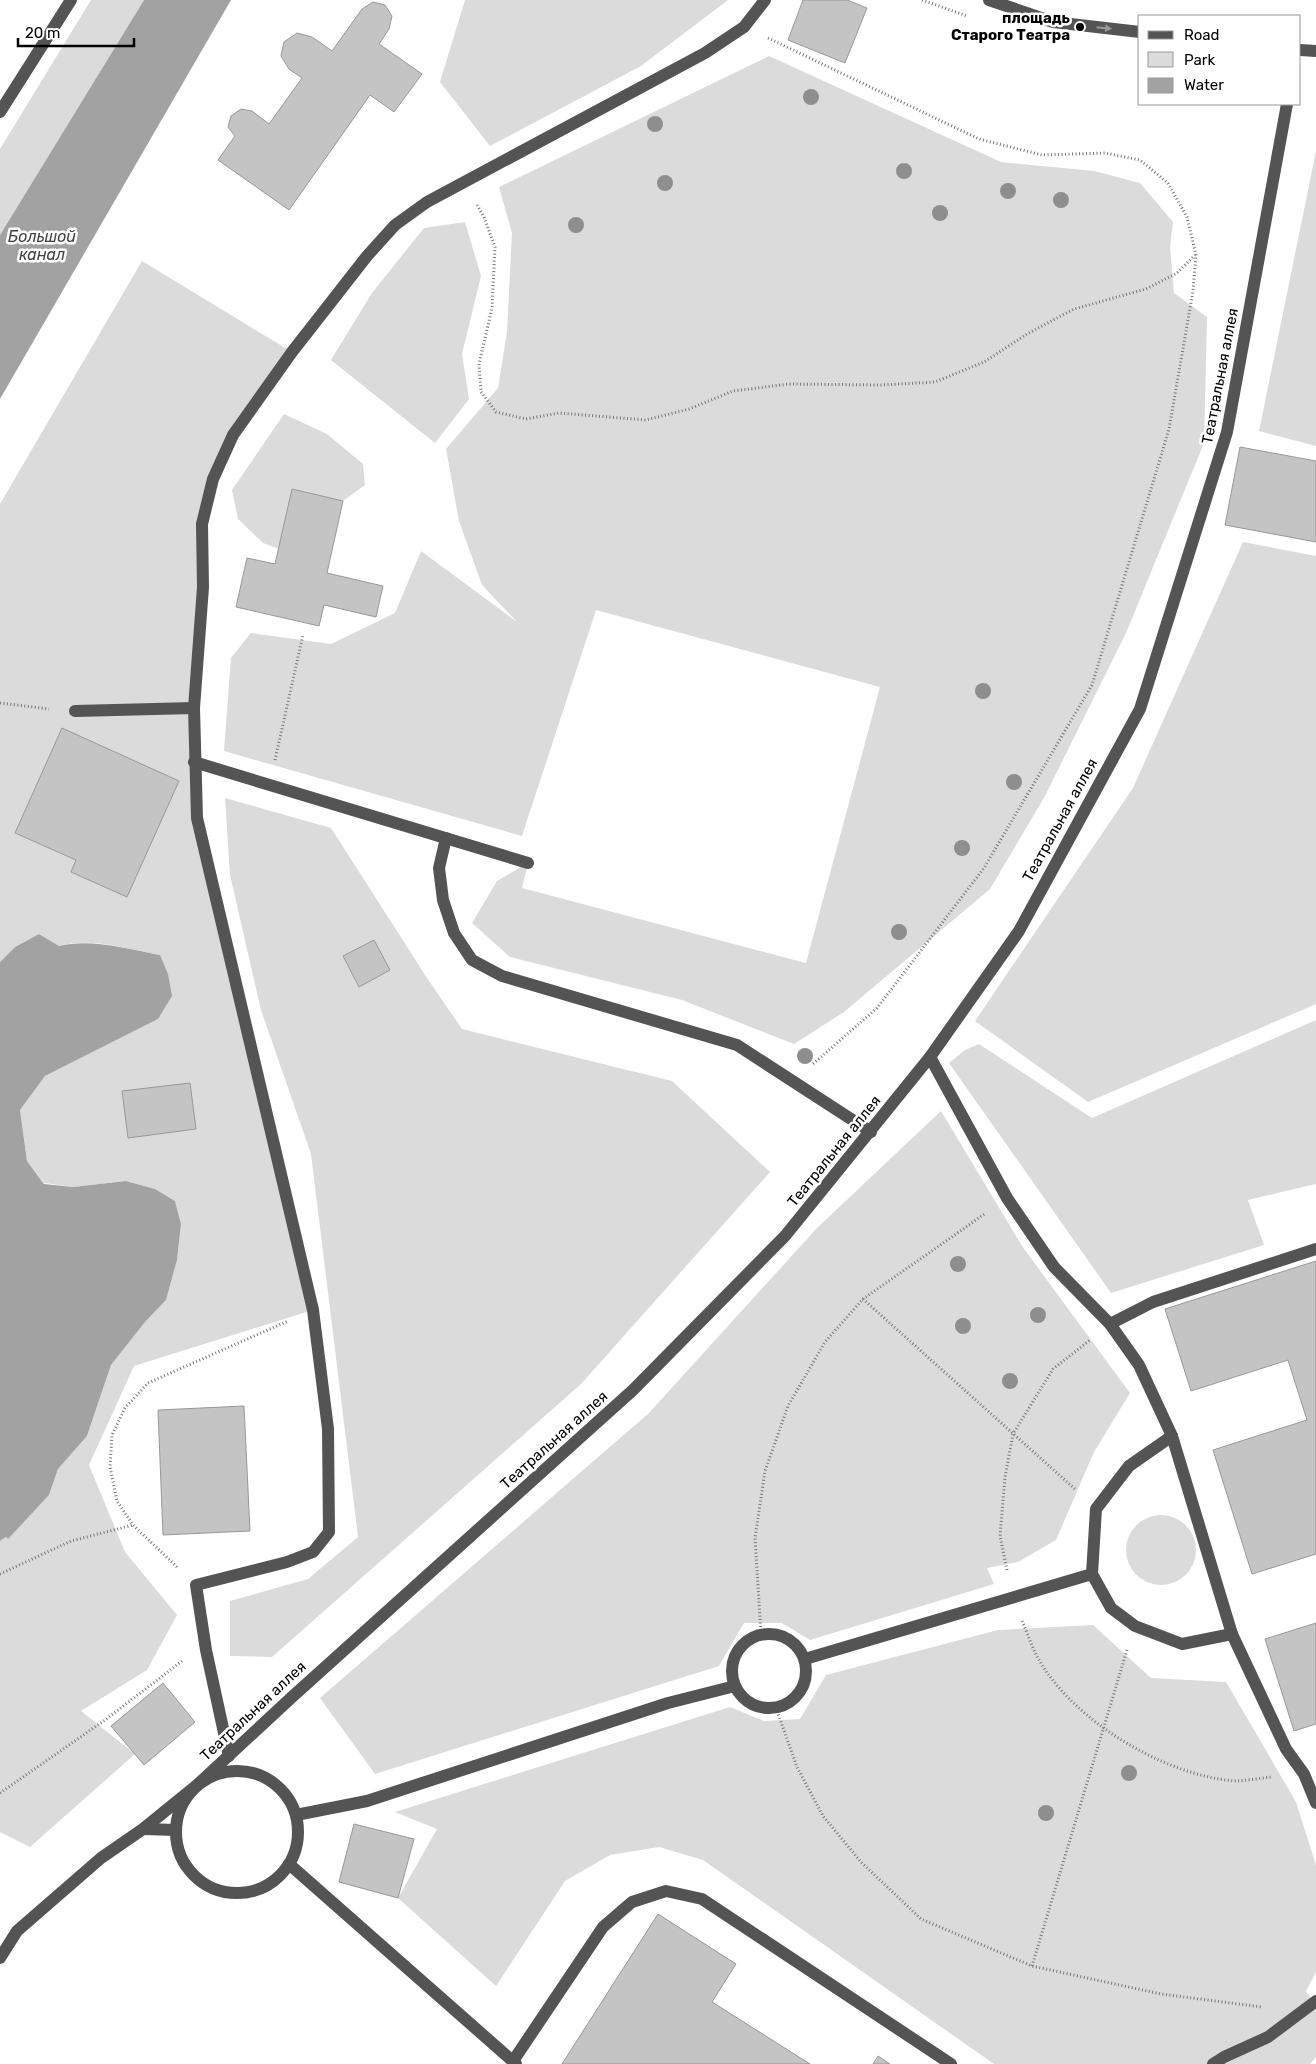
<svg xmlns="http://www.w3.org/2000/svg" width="1316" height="2064" viewBox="0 0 1316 2064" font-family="Rubik,sans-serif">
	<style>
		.green { fill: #dbdbdb }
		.water { fill: #a2a2a2 }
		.building { fill: #c4c4c4; stroke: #989898 }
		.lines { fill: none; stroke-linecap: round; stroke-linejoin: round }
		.path { stroke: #767676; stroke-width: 3; stroke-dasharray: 1 2.5; stroke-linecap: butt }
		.minor { stroke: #545454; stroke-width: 12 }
		.tree { fill: #8e8e8e }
		.oneway { fill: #989898 }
		.poi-dot { fill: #000; stroke: #fff; stroke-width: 2 }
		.labels { text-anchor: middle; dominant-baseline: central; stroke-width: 5; stroke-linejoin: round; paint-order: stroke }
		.poi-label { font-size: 15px; font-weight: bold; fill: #000; stroke: #fff; text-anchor: end }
		.street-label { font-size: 15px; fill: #000; stroke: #fff }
		.water-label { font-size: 16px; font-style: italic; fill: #434343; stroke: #fff }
	</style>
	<rect width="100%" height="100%" fill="#fff"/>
	<g class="green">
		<path d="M91,0h53l-144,235v-86z"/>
		<path d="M465,0h263l-87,66 -151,80 -50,-64z"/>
		<path d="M769,56l232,106 93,9 46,12 33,39 -3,25 4,46 33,24 -3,126 -78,190 -81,163 -55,93 -146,123 -50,32 -112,-44 -172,-43 -38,-34 25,-42 31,-18 -6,25 284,75 74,-276 -284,-77 -74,226 -298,-85 7,-93 20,-25 80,11 64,-31 26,-62 96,71 -35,-37 -23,-64 -13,-72 52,-61 9,-56 5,-99 -13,-46z"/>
		<path d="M1316,151v295l-57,-15z"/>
		<path d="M465,222l16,54 -19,78 7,45 -34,44 -104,-83 41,-67 52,-65z"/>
		<path d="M142,261l150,91 -59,83 -31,89 -5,294 116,492 -179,56 -45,99 36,87 52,63 -30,55 -66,41 54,43 -105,93 -30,-15v-291l7,-4 1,1 41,-43 9,-26 29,-33 24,-71 34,-43 21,-22 11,-40 4,-36 -6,-23 -20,-12 -29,-8 -53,6 -29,-4 -17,-22 -7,-51 25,-34 113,-57 2,-64c-32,-6 -69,-18 -101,-9l-20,-12 -24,13 -15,15v-458z"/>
		<path d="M284,414l43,20 36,30 2,21 -22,16 -51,-11 -13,59 -16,-6 -25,-24 -6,-29z"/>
		<path d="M1243,542l73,14v448l-228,98 -113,-81 158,-233z"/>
		<path d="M225,798l106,30 96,150 35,51 210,52 98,91 -189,212 -309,273 -42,-1v-55l78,-22 50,-42 -47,-383 -50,-144 -31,-135z"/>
		<path d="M1316,1020v164l-68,16 16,45 -153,48 -162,-230 16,-13 14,-6 113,74z"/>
		<path d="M941,1111l81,135 108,147 -36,59 -38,88 -38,22 -31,6 7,16 -184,56 -28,-17h-38l-25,43 -344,108 -55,-76 329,-285 168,-185z"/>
		<circle cx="1161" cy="1550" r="35"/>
		<path d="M1093,1625l58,53 75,4 70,120 20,63v107l-10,19 10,15v51l-6,7h-316l-291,-204 -44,-13 -49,8 -45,26 -69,105 -98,-88 39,-69 -42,-17 335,-105 34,14 36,-2 26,-44 172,-45z"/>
	</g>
	<g class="water">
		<path d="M144,0h87l-231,399v-164z"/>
		<path d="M39,934l20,12c32,-8 69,3 101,9l8,19 4,22 -14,23 -113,57 -25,34 7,51 17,23 29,3 53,-6 29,8 20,12 6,23 -4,36 -11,40 -21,22 -34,43 -24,71 -29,33 -9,26 -41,44 -2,-2 -6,4v-579l15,-15z"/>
	</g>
	<g class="building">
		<path d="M803,0h44l20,8 -22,55 -57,-23z"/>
		<path d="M373,2l12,3 7,11 -3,13 -10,15 43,30 -28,38 -24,-17 -81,115 -71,-50 17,-24 -7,-9 3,-11 10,-7 11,2 17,13 33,-46 -13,-9 -8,-13 3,-14 13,-9 15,4 20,14 30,-42z"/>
		<path d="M1240,447l76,14v81l-91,-17z"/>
		<path d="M292,489l51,12 -16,72 56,13 -7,31 -52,-12 -5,21 -83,-19 11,-49 28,6z"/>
		<path d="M62,728l117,53 -52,116 -56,-25 5,-12 -61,-27z"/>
		<path d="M374,940l16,30 -31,17 -16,-31z"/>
		<path d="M190,1083l6,46 -68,9 -6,-47z"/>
		<path d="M1316,1261v293l-64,20 -39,-124 94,-30 -19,-60 -97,31 -26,-82z"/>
		<path d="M244,1406l6,125 -87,4 -5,-125z"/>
		<path d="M1316,1623v101l-22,7 -29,-92z"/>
		<path d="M163,1683l32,39 -51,43 -33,-39z"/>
		<path d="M354,1824l60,15 -16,59 -59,-16z"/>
		<path d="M658,1914l78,50 -24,38 98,62h-248z"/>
		<path d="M878,2056l12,8h-17z"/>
	</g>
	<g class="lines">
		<g class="path">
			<path d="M922,0l45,16"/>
			<path d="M768,38l211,101 63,16 63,-2 35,7 28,23 19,34 9,38 -3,36 -24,138 -77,256 -108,183 -107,140 -64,56"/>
			<path d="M477,205l7,12 11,30 -3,61 -13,56 2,28 15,20 30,7 33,-6 87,7 43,-11 44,-18 56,-7 92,1 54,-3 49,-20 43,-28 47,-25 72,-20 31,-16 18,-18"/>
			<path d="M0,703l49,6"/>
			<path d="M275,760l28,-125"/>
			<path d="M863,1299l213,191"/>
			<path d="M177,1567l-44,-42 -16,-24 -7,-34 2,-32 13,-27 23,-25 140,-62"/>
			<path d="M1007,1570l-7,-34 5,-59 8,-43 40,-65 37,-29"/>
			<path d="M0,1574l71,-33 62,-16"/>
			<path d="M1022,1621c6,13 10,27 17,39 35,61 125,115 195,121 12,0 26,-3 38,-4"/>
			<path d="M761,1634l-6,-96 10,-67 23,-65 37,-64 38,-43 123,-86"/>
			<path d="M776,1708l21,59 26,49 38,46 60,57 111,47 129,28 101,13"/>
			<path d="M0,1793l105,-73 77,-59"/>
			<path d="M1032,1966l95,-316"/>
		</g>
		<g class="minor">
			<path d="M989,0l64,22 87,10"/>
			<path d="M1300,50l16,1"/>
			<path d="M0,112l71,-112"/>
			<path d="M75,711l119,-3"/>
			<path d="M194,762l334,101"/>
			<path d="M446,838l-7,30 4,32 11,33 18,27 30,16 235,69 134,87"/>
			<path d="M930,1057l77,141 47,69 56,57 43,-22 163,-53"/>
			<path d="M1110,1324l29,41 33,71 60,198 54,115 18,25 12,29"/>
			<path d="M1172,1436l-43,30 -33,43 -4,65 19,34 24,18 47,18 50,-10"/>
			<circle cx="769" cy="1671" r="37"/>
			<path d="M805,1659l287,-85"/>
			<path d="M229,1756l-23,-106 -10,-65 91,-23 26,-10 16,-20 -1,-103 -15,-119 -116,-492 -3,-110 9,-121 -1,-63 11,-45 20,-44 59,-83 75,-96 28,-31 32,-23 278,-149 39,-26 21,-27"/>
			<circle cx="237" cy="1832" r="61"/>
			<path d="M296,1815l71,-14 301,-98 67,-17"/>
			<path d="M143,1829l33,1"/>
			<path d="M289,1864l227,200"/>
			<path d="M0,1958l17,-27 84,-73 42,-29 53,-43 96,-89 341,-307 152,-154 145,-179 89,-126 121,-222 87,-277 60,-328"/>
			<path d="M513,2061l90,-134 29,-25 34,-11 36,8 249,165"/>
			<path d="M1213,2064l11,-7 44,-20 48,-36"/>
		</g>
	</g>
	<g class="tree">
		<circle cx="811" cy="97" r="8"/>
		<circle cx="655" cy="124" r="8"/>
		<circle cx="904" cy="171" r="8"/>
		<circle cx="665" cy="183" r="8"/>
		<circle cx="1008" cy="191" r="8"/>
		<circle cx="1061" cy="200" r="8"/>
		<circle cx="940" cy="213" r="8"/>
		<circle cx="576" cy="225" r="8"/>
		<circle cx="983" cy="691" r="8"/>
		<circle cx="1014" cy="782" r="8"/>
		<circle cx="962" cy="848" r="8"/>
		<circle cx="899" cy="932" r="8"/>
		<circle cx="805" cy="1056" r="8"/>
		<circle cx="958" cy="1264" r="8"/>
		<circle cx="1038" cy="1315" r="8"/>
		<circle cx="963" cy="1326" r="8"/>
		<circle cx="1010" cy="1381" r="8"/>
		<circle cx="1129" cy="1773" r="8"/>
		<circle cx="1046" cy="1813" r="8"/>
	</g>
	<defs><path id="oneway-solid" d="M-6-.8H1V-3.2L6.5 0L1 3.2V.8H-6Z" transform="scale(1.25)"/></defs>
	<use class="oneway" href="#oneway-solid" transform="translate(1104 28) rotate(6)"/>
	<circle class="poi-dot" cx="1080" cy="27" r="5"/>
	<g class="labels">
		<g class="poi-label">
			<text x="1070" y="18">площадь<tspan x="1070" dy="17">Старого Театра</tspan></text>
		</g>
		<g class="street-label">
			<text transform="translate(1220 376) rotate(-79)">Театральная аллея</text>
			<text transform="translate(1060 820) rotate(-61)">Театральная аллея</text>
			<text transform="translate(834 1151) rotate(-51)">Театральная аллея</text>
			<text transform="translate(554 1440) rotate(-42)">Театральная аллея</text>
			<text transform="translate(253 1711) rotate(-43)">Театральная аллея</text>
		</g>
		<g class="water-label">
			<text x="42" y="236">Большой<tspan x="42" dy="18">канал</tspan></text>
		</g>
	</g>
	<rect x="1138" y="15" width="162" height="90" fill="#ffffff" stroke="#999999"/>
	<rect x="1148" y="31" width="25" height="8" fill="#545454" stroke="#999999"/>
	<text x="1184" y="40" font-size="15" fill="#000000">Road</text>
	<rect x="1148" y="52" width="25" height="15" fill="#dbdbdb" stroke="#999999"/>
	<text x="1184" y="65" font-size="15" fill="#000000">Park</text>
	<rect x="1148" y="78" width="25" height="15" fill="#a2a2a2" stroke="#999999"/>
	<text x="1184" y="90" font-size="15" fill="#000000">Water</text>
	<path d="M18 38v8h116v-8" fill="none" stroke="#000000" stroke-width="2.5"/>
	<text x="25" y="38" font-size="15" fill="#000000" stroke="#ffffff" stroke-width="4" paint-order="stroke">20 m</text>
</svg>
